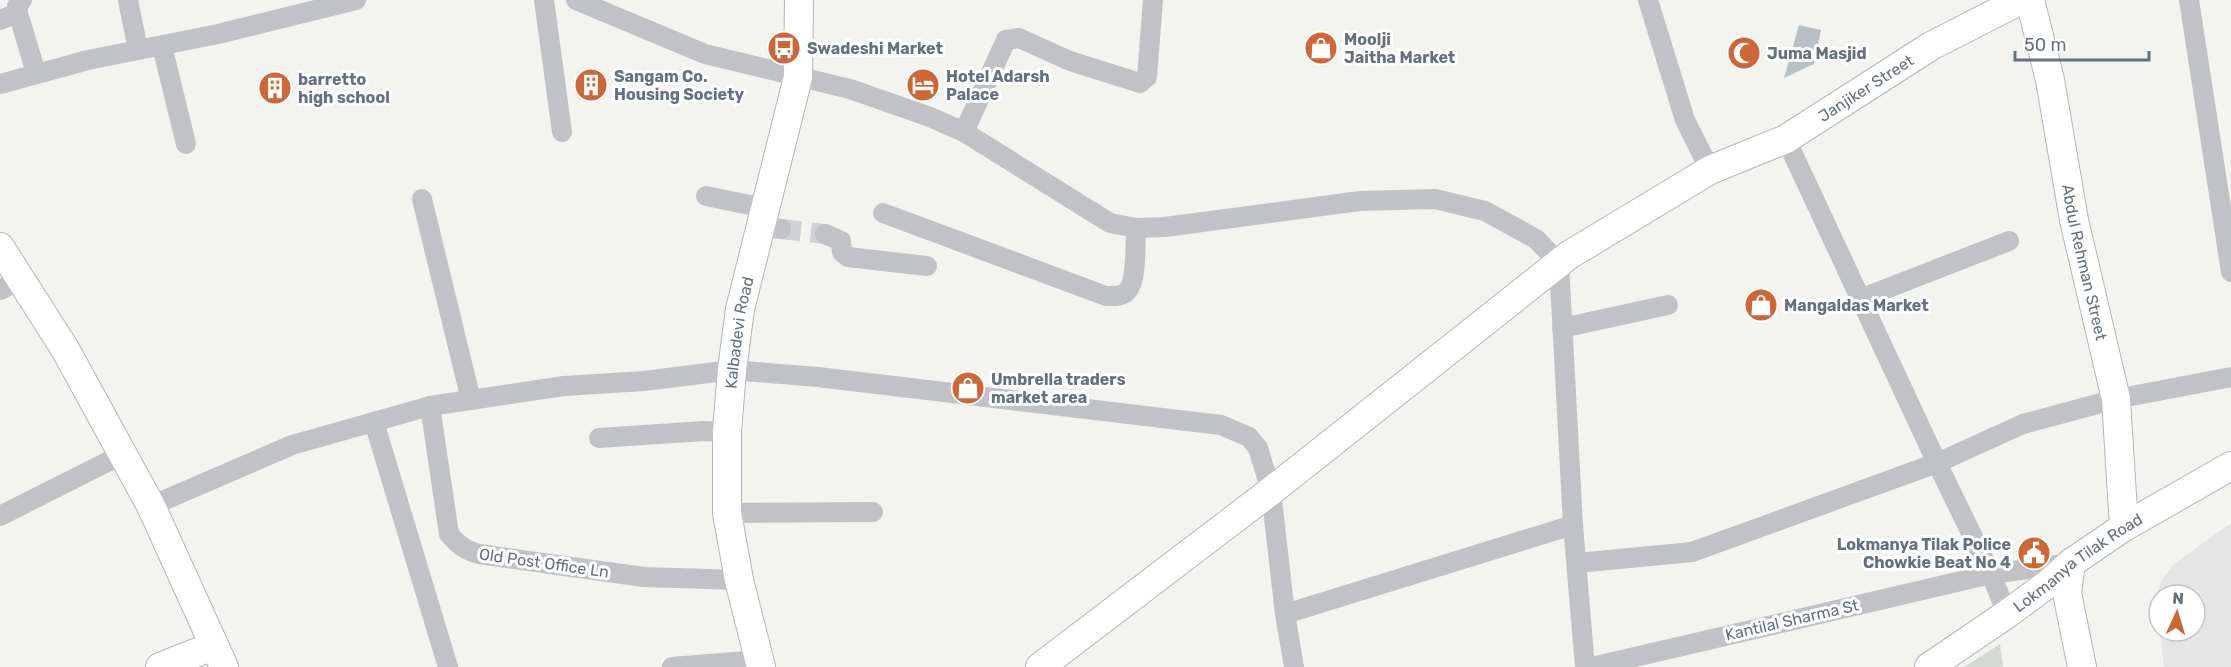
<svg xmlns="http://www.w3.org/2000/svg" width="2231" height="667" viewBox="0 0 2231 667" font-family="Rubik,sans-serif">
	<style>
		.built { fill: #e4e5e4; fill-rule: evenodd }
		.green { fill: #d4dad2 }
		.water { fill: #b8c0c5 }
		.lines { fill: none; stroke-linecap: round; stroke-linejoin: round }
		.street-tunnel { stroke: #d0d3d4; stroke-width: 20; stroke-dasharray: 20 10; stroke-linecap: butt }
		.secondary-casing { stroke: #b2b6ba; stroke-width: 30 }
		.street { stroke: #c0c2c5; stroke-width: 20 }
		.secondary { stroke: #fff; stroke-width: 28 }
		.labels { text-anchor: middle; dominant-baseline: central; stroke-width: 6; stroke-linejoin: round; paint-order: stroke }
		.poi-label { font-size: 16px; font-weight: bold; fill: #66717e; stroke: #fff; text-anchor: start }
		.street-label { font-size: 16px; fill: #66717e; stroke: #fff }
	</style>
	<rect width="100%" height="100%" fill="#f3f4f0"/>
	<path class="built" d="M2231,523v144h-67l-8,-69 5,-17 12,-16zM2159,595h36v36h-36z"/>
	<path class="green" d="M2000,644l3,23h-39z"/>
	<path class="water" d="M1799,25l22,5 -7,34 -30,14z"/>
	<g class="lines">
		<path class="street-tunnel" d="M781,229l44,5"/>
		<g class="secondary-casing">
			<g id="secondary">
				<path id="s1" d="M2030,0l20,80 24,140 42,179 8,128"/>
				<path d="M0,247l65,102 86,157 73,161"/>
				<path d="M2071,563l-4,30 15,74"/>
				<path d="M160,667l53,-21"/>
				<path id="s2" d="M761,667l-22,-87 -12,-67v-81l5,-62 8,-61 58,-232 1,-77"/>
				<path id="s3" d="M1040,667l231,-176 298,-236 141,-85 76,-31 145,-93 90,-46"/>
				<path id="s4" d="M1929,667l78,-53 42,-31 22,-20 53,-36 107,-61"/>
			</g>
		</g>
		<g class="street">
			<path d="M22,0l-5,6 1,7 18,60"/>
			<path d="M128,0l10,50"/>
			<path d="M544,0l18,132"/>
			<path d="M576,0l129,54 145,35 80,28 34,15 146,91 26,5 29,-1 195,-26 75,-2 50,12 51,28 23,24 14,262 12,142"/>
			<path d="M1648,0l37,120 25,50"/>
			<path d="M2189,0l42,272"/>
			<path d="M0,20l18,-7"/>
			<path d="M162,46l24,98"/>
			<path d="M0,84l88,-24 130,-26 138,-34"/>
			<path d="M964,132l42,-92 13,-2 51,23 70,22 7,-6 6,-77"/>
			<path d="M1786,139l151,324 54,111 16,40"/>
			<path d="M706,196l58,12"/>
			<path d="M422,199l49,201"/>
			<path d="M883,213l223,83c8,0 17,1 22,-6 9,-10 7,-47 8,-62"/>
			<path d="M760,226l21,3"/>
			<path d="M825,234l16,7 1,11 6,5 79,9"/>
			<path d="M0,290l22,-11"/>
			<path d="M1860,299l149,-58"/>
			<path d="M1562,328l106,-23"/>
			<path d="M430,406l19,128c9,11 16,16 30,20l165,23 95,3"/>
			<path d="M374,422l74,245"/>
			<path d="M599,438l105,-7 23,1"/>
			<path d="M151,506l141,-61 138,-39 134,-20 80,-5 88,-11 86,7 403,48 28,12 9,11 13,43 14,123 9,53"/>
			<path d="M727,513l146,-1"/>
			<path d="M0,516l123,-62"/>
			<path d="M1577,563l115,-11 245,-89 86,-39 93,-25 115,-22"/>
			<path d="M1285,614l288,-89"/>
			<path d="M672,667l87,-7"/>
			<path d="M1592,667l399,-93 80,-11"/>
		</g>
		<use href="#secondary" class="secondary"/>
	</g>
	<defs>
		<g id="bus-disc" transform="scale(1.725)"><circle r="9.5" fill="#cd6737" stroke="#fff"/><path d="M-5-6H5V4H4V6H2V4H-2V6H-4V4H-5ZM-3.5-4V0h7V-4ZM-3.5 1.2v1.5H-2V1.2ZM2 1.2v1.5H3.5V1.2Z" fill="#fff"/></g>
		<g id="shop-disc" transform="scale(1.725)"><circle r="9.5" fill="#cd6737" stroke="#fff"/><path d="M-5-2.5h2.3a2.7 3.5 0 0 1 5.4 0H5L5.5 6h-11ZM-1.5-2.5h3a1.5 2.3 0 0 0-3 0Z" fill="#fff"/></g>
		<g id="mosque-disc" transform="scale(1.725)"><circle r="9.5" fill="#cd6737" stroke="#fff"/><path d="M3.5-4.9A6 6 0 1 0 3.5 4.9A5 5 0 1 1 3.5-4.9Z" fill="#fff"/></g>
		<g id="building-disc" transform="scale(1.725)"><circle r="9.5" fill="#cd6737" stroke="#fff"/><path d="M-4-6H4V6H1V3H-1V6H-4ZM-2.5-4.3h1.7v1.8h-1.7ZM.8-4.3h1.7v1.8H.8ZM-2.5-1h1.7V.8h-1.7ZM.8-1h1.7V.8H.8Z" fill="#fff"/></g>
		<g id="hotel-disc" transform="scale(1.725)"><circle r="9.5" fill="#cd6737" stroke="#fff"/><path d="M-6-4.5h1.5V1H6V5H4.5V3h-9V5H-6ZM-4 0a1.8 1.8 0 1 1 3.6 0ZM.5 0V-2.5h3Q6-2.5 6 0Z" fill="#fff"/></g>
		<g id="civic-disc" transform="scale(1.725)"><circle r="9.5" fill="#cd6737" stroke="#fff"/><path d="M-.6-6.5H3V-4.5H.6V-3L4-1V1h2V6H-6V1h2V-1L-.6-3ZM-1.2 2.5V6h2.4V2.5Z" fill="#fff"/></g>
	</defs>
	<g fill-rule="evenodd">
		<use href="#bus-disc" x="784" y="48"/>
		<use href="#shop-disc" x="1321" y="48"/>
		<use href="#mosque-disc" x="1744" y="53"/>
		<use href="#building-disc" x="591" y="85"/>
		<use href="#hotel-disc" x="923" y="85"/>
		<use href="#building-disc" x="275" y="88"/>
		<use href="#shop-disc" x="1761" y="305"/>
		<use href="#shop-disc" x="968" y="388"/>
		<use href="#civic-disc" x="2034" y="553"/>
	</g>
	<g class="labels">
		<g class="poi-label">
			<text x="1344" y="39">Moolji<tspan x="1344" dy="18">Jaitha Market</tspan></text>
			<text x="807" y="48">Swadeshi Market</text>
			<text x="1767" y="53">Juma Masjid</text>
			<text x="614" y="76">Sangam Co.<tspan x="614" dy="18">Housing Society</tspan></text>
			<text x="946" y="76">Hotel Adarsh<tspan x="946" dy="18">Palace</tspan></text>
			<text x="298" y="79">barretto<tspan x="298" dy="18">high school</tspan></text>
			<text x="1784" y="305">Mangaldas Market</text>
			<text x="991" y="379">Umbrella traders<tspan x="991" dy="18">market area</tspan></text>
			<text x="2011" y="544" text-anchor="end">Lokmanya Tilak Police<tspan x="2011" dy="18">Chowkie Beat No 4</tspan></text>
		</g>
		<g class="street-label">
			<text stroke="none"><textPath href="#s3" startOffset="1012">Janjiker Street</textPath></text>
			<text stroke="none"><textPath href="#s1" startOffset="268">Abdul Rehman Street</textPath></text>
			<text stroke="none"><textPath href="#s2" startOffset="339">Kalbadevi Road</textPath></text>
			<text transform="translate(544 563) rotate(8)">Old Post Office Ln</text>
			<text stroke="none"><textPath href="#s4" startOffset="182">Lokmanya Tilak Road</textPath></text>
			<text transform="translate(1792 620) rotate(-13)">Kantilal Sharma St</text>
		</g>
	</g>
	<g transform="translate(2177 613) rotate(4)"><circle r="28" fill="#ffffff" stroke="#c2c6cb" stroke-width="1.5"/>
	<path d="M0-4.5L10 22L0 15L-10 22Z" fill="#cd6737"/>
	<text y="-9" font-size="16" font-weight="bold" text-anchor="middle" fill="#66717e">N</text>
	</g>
	<path d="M2015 51v9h134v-9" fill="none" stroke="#66717e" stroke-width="3"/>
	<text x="2024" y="51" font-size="18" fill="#66717e" stroke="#ffffff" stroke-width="4.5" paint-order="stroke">50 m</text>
</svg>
